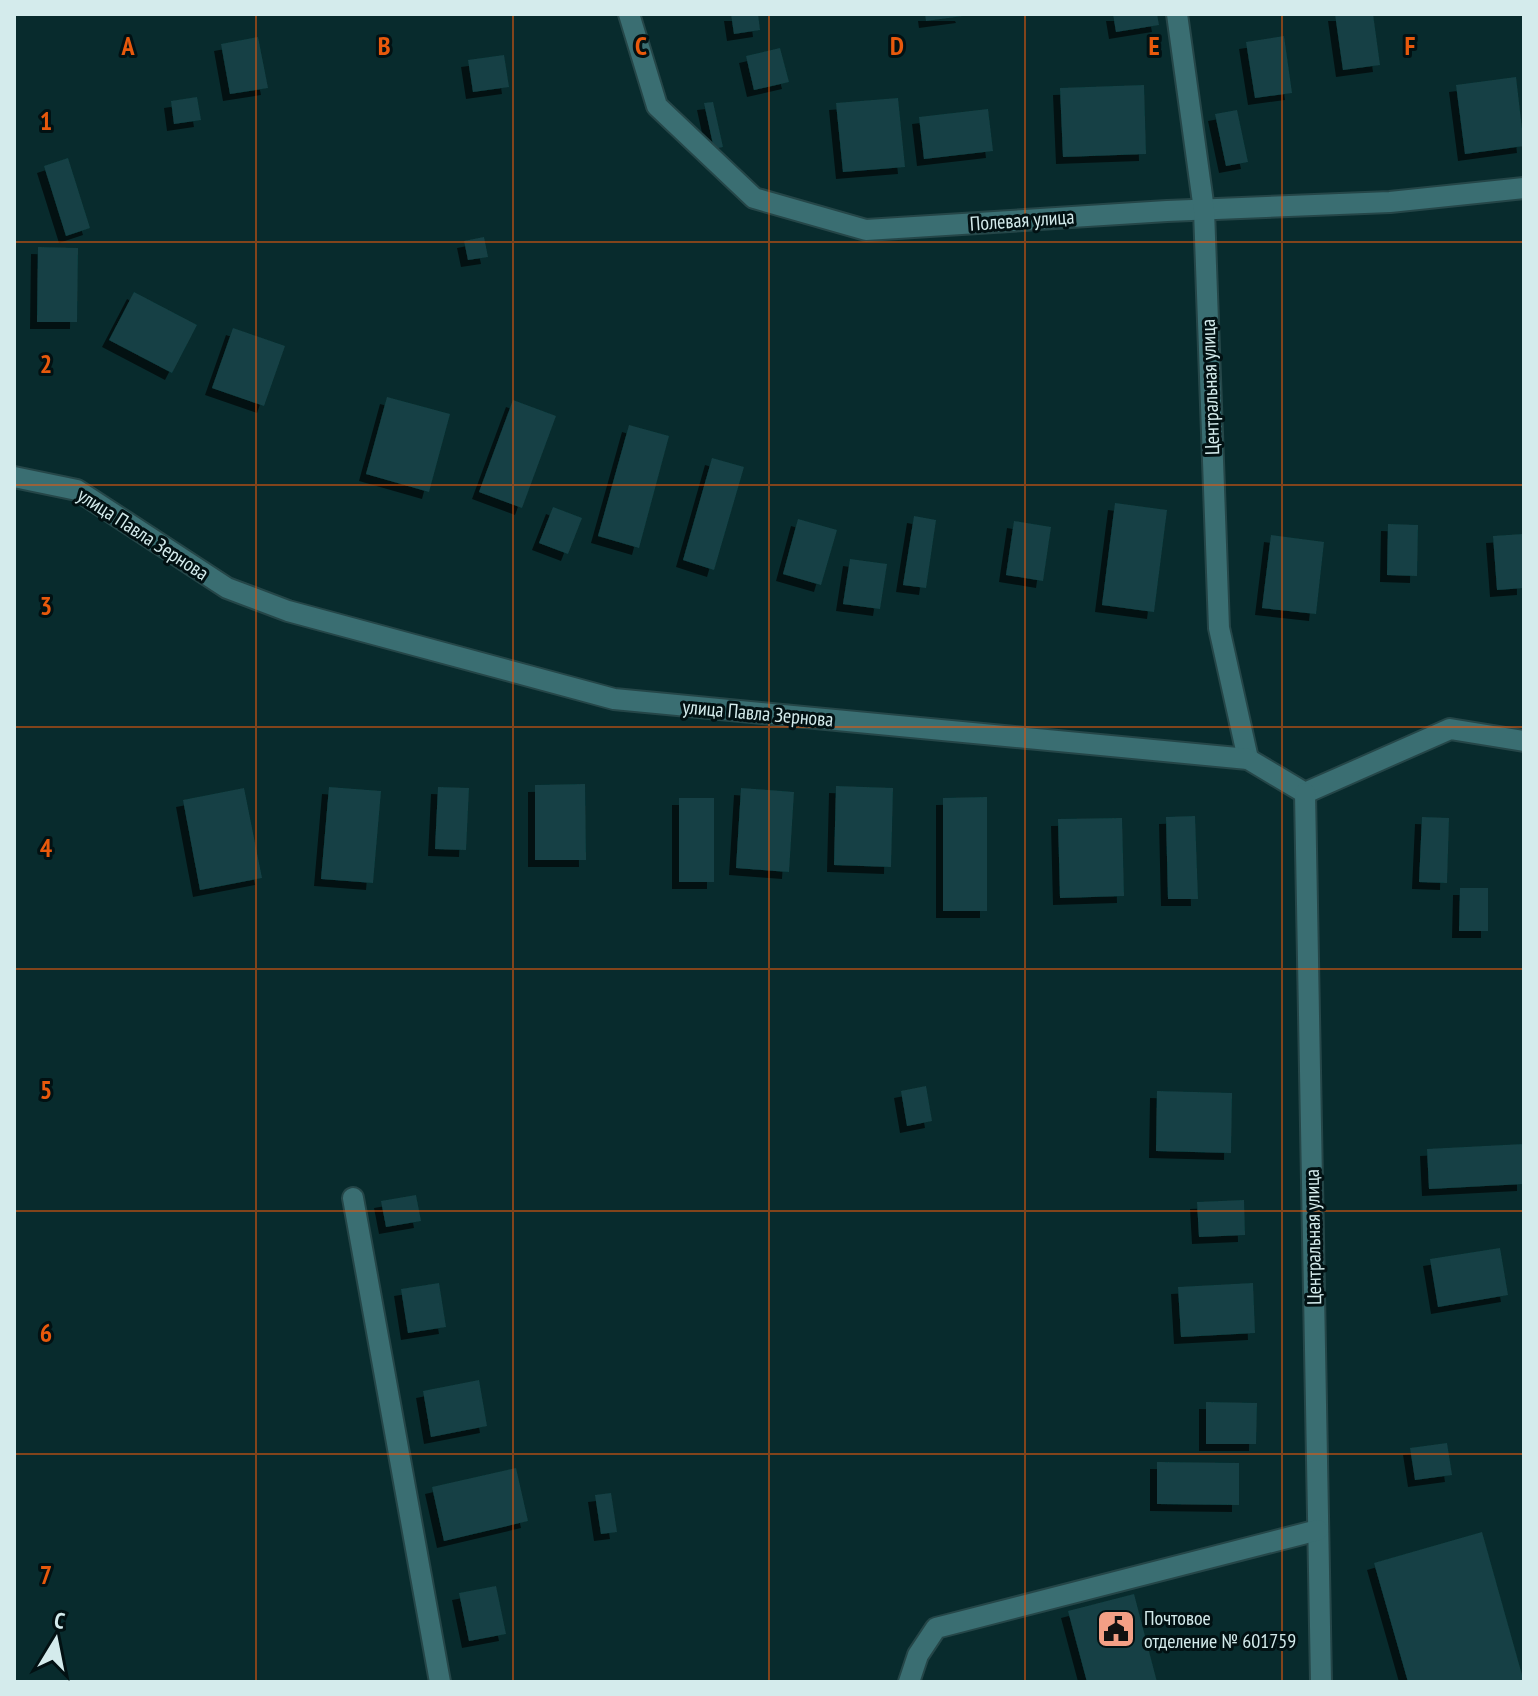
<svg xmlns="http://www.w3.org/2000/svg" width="1538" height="1696" viewBox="0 0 1538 1696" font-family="'PT Sans Narrow',sans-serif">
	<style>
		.building { fill: #144144; filter: url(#shadow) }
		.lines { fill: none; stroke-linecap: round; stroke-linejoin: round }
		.minor-casing { stroke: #254648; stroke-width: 24 }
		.minor { stroke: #3a6e72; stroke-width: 20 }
		.grid { fill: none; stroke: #e8590c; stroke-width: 2; stroke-opacity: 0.55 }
		.labels { text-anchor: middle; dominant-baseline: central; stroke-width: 6; stroke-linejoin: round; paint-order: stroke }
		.street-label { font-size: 20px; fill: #d4ebec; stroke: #021113 }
		.poi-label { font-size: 20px; fill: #d4ebec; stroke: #021113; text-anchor: start }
		.grid-label { font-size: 26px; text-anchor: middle; font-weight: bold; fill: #e8590c; stroke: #021113; stroke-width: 6; stroke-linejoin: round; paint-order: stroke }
	</style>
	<defs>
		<filter id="shadow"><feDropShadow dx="-7" dy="7" stdDeviation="0" flood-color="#0009"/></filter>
	</defs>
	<rect width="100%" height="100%" fill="#082b2d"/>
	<g class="building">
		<path d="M731,14h27l2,16 -26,4z"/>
		<path d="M925,14h37l1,2 -37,5z"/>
		<path d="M1113,14h44l2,11 -43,7z"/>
		<path d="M1335,14h38l7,51 -37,5z"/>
		<path d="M1284,36l8,57 -37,5 -9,-56z"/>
		<path d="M258,37l10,51 -38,6 -9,-50z"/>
		<path d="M780,48l9,34 -35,8 -8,-34z"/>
		<path d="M504,55l5,32 -36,5 -5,-32z"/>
		<path d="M1516,77l8,69 -59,8 -9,-69z"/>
		<path d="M1144,85l2,69 -83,3 -3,-69z"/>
		<path d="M197,97l4,23 -27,4 -3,-23z"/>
		<path d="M898,98l7,69 -62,5 -7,-69z"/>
		<path d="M713,102l10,45 -9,2 -10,-46z"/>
		<path d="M988,109l5,42 -69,8 -5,-42z"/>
		<path d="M1237,110l11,52 -22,4 -11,-52z"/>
		<path d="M68,158l22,70 -24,8 -22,-70z"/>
		<path d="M484,237l4,20 -20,3 -4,-19z"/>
		<path d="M38,247l40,1 -1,74h-40z"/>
		<path d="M134,292l63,33 -25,48 -63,-33z"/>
		<path d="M233,328l52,18 -21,60 -52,-18z"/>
		<path d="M387,397l63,17 -21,78 -63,-18z"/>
		<path d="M513,400l43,16 -34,92 -43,-16z"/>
		<path d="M629,425l40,11 -30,112 -41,-12z"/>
		<path d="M712,458l32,9 -30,103 -31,-10z"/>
		<path d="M1115,503l52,7 -13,102 -52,-7z"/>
		<path d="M553,507l29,11 -14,36 -29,-11z"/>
		<path d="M914,516l22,4 -10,68 -23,-3z"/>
		<path d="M798,519l39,11 -16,55 -38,-11z"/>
		<path d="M1014,521l37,6 -8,54 -37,-6z"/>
		<path d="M1388,524l30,1 -1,51 -30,-1z"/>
		<path d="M1523,534l1,54 -27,2 -4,-54z"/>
		<path d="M1271,535l53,7 -8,72 -54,-6z"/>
		<path d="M850,559l37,5 -7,45 -37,-5z"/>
		<path d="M585,784l1,76h-51v-75z"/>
		<path d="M836,786l57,2 -2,79 -57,-2z"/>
		<path d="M329,787l52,4 -8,92 -52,-4z"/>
		<path d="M438,787l31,1 -3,62 -31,-1z"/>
		<path d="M244,788l18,90 -62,12 -17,-90z"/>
		<path d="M741,788l53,4 -5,80 -53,-4z"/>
		<path d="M987,797v114h-44v-113z"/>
		<rect x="679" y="798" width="35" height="84"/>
		<path d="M1195,816l3,83h-30l-2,-82z"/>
		<path d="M1422,817l27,1 -2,65 -28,-1z"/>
		<path d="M1122,818l2,78 -64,2 -2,-79z"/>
		<path d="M1460,888h28v43h-29z"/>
		<path d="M926,1086l6,35 -25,5 -6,-35z"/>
		<path d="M1157,1091l75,2 -1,60 -75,-2z"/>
		<path d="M1524,1144v40l-95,5 -2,-40z"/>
		<path d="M416,1195l5,26 -35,6 -5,-26z"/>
		<path d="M1244,1200l1,35 -46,2 -2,-35z"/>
		<path d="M1500,1248l8,47 -70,12 -8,-48z"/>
		<path d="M439,1283l7,44 -38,6 -7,-44z"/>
		<path d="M1253,1283l2,50 -74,4 -3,-50z"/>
		<path d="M479,1380l8,46 -56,11 -8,-46z"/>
		<path d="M1206,1402l51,1 -1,41h-50z"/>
		<path d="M1447,1443l5,32 -37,5 -5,-32z"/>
		<path d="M1157,1462l82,1v42l-82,-1z"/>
		<path d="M516,1468l12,53 -84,20 -12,-54z"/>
		<path d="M611,1493l6,39 -16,2 -6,-39z"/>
		<path d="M1482,1532l42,150h-116l-34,-119z"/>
		<path d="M496,1586l10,48 -37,7 -10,-48z"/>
		<path d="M1134,1594l23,88h-70l-19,-71z"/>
	</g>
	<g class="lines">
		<g class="minor-casing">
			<g id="minor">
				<path d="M629,14l28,92 97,92 112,32 301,-19 223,-9 134,-14"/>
				<path d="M1177,14l27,196 15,418 29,131"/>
				<path d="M14,477l63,13 150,98 61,23 326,88 634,60 57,34 145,-64 74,12"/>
				<path d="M1305,793l16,889"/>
				<path d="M353,1198l87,484"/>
				<path d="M909,1682l9,-27 18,-27 382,-98"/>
			</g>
		</g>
		<use href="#minor" class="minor"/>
	</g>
	<path class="grid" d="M256,14v1668M513,14v1668M769,14v1668M1025,14v1668M1282,14v1668M14,242h1510M14,485h1510M14,727h1510M14,969h1510M14,1211h1510M14,1454h1510"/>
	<defs>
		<g id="civic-square" transform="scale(2)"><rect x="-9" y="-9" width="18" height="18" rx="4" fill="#f39f85" stroke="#021113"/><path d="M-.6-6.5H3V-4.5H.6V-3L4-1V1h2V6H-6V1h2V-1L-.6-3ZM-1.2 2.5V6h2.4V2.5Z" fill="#111"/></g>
	</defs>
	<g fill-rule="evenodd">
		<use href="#civic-square" x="1116" y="1629"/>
	</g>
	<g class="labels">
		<g class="street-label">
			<text transform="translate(1022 220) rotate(-4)">Полевая улица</text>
			<text transform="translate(1210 387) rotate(-92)">Центральная улица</text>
			<text transform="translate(143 534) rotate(33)">улица Павла Зернова</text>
			<text transform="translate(758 713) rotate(5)">улица Павла Зернова</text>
			<text transform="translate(1313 1237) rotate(-91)">Центральная улица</text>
		</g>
		<g class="poi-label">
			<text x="1144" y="1618">Почтовое<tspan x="1144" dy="23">отделение № 601759</tspan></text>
		</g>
	</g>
	<g class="grid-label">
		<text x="128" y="55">A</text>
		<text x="384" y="55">B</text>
		<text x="641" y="55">C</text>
		<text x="897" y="55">D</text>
		<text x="1154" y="55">E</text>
		<text x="1410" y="55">F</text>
		<text x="46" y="130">1</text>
		<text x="46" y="373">2</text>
		<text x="46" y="615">3</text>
		<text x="46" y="857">4</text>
		<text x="46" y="1099">5</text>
		<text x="46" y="1342">6</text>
		<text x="46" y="1584">7</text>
	</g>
	<rect width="1538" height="1696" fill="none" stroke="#d4ebec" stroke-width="32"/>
	<g transform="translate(56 1640) rotate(10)" stroke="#021113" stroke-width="6" paint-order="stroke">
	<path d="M0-6L14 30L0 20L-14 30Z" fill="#d4ebec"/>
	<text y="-12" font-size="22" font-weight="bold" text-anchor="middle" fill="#d4ebec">С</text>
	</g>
</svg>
